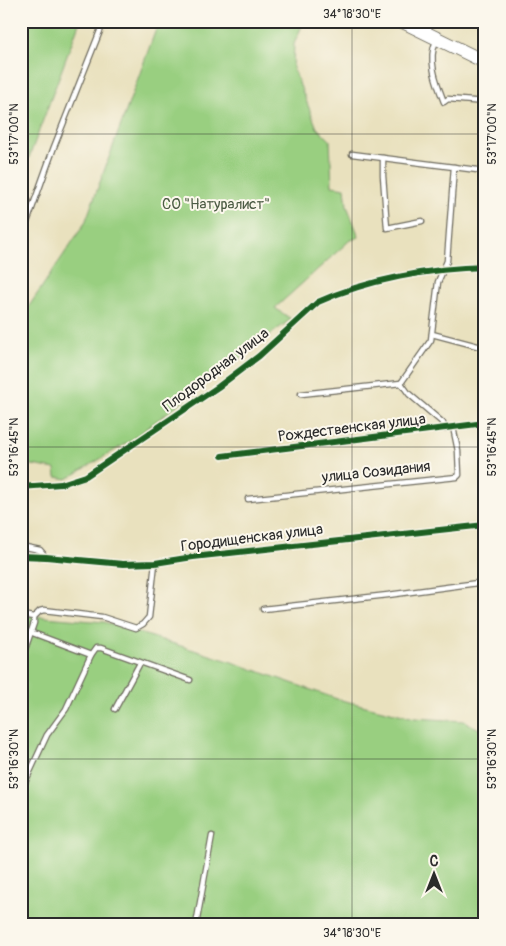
<svg xmlns="http://www.w3.org/2000/svg" width="506" height="946" viewBox="0 0 506 946" font-family="Pangolin,sans-serif">
	<style>
		.green { fill: #99cf80; stroke: #627d56 }
		.lines { fill: none; stroke-linecap: round; stroke-linejoin: round }
		.street-casing { stroke: #6e6b5e; stroke-width: 7 }
		.primary-casing { stroke: #6e6b5e; stroke-width: 9 }
		.street { stroke: #fff; stroke-width: 4.5 }
		.primary { stroke: #fff; stroke-width: 7 }
		.cycleway-casing { stroke: #fbf7ec; stroke-width: 9 }
		.cycleway { stroke: #1b5e20; stroke-width: 6 }
		.ticks { fill: none; stroke: #2b2b2b; stroke-width: 1; stroke-opacity: 0.45 }
		.labels { text-anchor: middle; dominant-baseline: central; stroke-width: 4; stroke-linejoin: round; paint-order: stroke }
		.park-label { font-size: 15px; fill: #4c5c44; stroke: #fbf7ec }
		.street-label { font-size: 15px; fill: #2b2b2b; stroke: #fbf7ec }
		.neatline { fill: none; stroke: #2b2b2b; stroke-width: 2 }
		.ticks-label { font-size: 12px; text-anchor: middle; fill: #2b2b2b }
	</style>
	<rect width="100%" height="100%" fill="#fbf7ec"/>
	<filter id="ink" filterUnits="userSpaceOnUse"><feTurbulence type="fractalNoise" baseFrequency=".02" numOctaves="2"/><feDisplacementMap in="SourceGraphic" scale="10" xChannelSelector="R" yChannelSelector="G"/><feConvolveMatrix kernelMatrix="1 2 1 2 8 2 1 2 1" color-interpolation-filters="sRGB"/></filter>
	<filter id="wash" filterUnits="userSpaceOnUse"><feTurbulence type="fractalNoise" baseFrequency=".0096" numOctaves="4" result="noise"/><feDisplacementMap in="SourceGraphic" scale="20" xChannelSelector="R" yChannelSelector="G"/><feGaussianBlur stdDeviation="1.12" result="paint"/><feColorMatrix in="noise" values="0 0 0 0 0 0 0 0 0 0 0 0 0 0 0 0 0 1.4 0 .05"/><feComposite in="paint" operator="in"/></filter>
	<g filter="url(#wash)">
		<rect width="100%" height="100%" fill="#e9e1be"/>
		<g class="green">
			<path d="M21,21h59l-59,158z"/>
			<path d="M159,21h145l-10,23 -1,24 24,60 13,12 2,46 13,2 2,18 12,31 -10,4 -74,67 16,11 -161,122 -63,38 -11,-2 -1,-8 -34,-6v-145l64,-95z"/>
			<path d="M21,615l83,7 125,39 108,38 78,19 49,3 21,11v193h-464z"/>
		</g>
	</g>
	<g filter="url(#ink)">
		<g class="lines">
			<g class="street-casing">
				<g id="street">
					<path d="M436,41c-9,19 1,43 8,61l4,-3 37,3"/>
					<path d="M352,154l133,17"/>
					<path d="M383,158v18l4,52 35,-7"/>
					<path d="M21,239l33,-92 50,-126"/>
					<path d="M432,334l53,14"/>
					<path d="M401,383l30,-43 7,-58 9,-21 7,-94"/>
					<path d="M401,383l8,11 34,29 2,6"/>
					<path d="M301,394l100,-11"/>
					<path d="M222,456l263,-33"/>
					<path d="M21,487l40,-3 25,-8 132,-89 41,-31 59,-54c48,-22 114,-34 167,-35"/>
					<path d="M248,499l209,-22 2,-2 -1,-24 -5,-24"/>
					<path d="M21,546l19,4 6,7"/>
					<path d="M21,556l25,1 77,7 32,-1 38,-6 292,-32"/>
					<path d="M263,609l125,-14 97,-13"/>
					<path d="M21,615l13,2"/>
					<path d="M30,632l61,23 5,-7h5l89,32"/>
					<path d="M21,661l13,-38v-6l6,-6 4,-1 58,7 34,11 7,-4 6,-7 6,-54"/>
					<path d="M115,709l25,-46"/>
					<path d="M21,791l26,-56 19,-26 25,-54"/>
					<path d="M196,925l16,-89"/>
				</g>
			</g>
			<g class="primary-casing">
				<g id="primary">
					<path d="M395,21l90,44"/>
					<path d="M408,21l77,38"/>
				</g>
			</g>
			<use href="#street" class="street"/>
			<use href="#primary" class="primary"/>
			<g class="cycleway-casing">
				<g id="cycleway">
					<path d="M222,456l263,-33"/>
					<path d="M21,487l40,-3 25,-8 132,-89 41,-31 59,-54c48,-22 114,-34 167,-35"/>
					<path d="M21,556l25,1 77,7 32,-1 38,-6 292,-32"/>
				</g>
			</g>
			<use href="#cycleway" class="cycleway"/>
		</g>
	</g>
	<path class="ticks" d="M352,21v904M21,134h464M21,447h464M21,759h464"/>
	<g class="labels">
		<g class="park-label">
			<text x="216" y="204">СО "Натуралист"</text>
		</g>
		<g class="street-label">
			<text transform="translate(216 370) rotate(-37)">Плодородная улица</text>
			<text transform="translate(352 428) rotate(-7)">Рождественская улица</text>
			<text transform="translate(376 472) rotate(-6)">улица Созидания</text>
			<text transform="translate(252 538) rotate(-7)">Городищенская улица</text>
		</g>
	</g>
	<rect width="506" height="946" fill="none" stroke="#fbf7ec" stroke-width="55"/>
	<g transform="translate(434 874)" stroke="#fbf7ec" stroke-width="4" paint-order="stroke">
	<path d="M0-4L9 19L0 12L-9 19Z" fill="#2b2b2b"/>
	<text y="-8" font-size="14" font-weight="bold" text-anchor="middle" fill="#2b2b2b">С</text>
	</g>
	<rect x="28" y="28" width="450" height="890" class="neatline"/>
	<g class="ticks-label">
		<text x="352" y="18">34°18'30"E</text>
		<text transform="translate(14 134) rotate(-90)" y="4">53°17'00"N</text>
		<text transform="translate(492 134) rotate(-90)" y="4">53°17'00"N</text>
		<text transform="translate(14 447) rotate(-90)" y="4">53°16'45"N</text>
		<text transform="translate(492 447) rotate(-90)" y="4">53°16'45"N</text>
		<text transform="translate(14 759) rotate(-90)" y="4">53°16'30"N</text>
		<text transform="translate(492 759) rotate(-90)" y="4">53°16'30"N</text>
		<text x="352" y="937">34°18'30"E</text>
	</g>
</svg>
